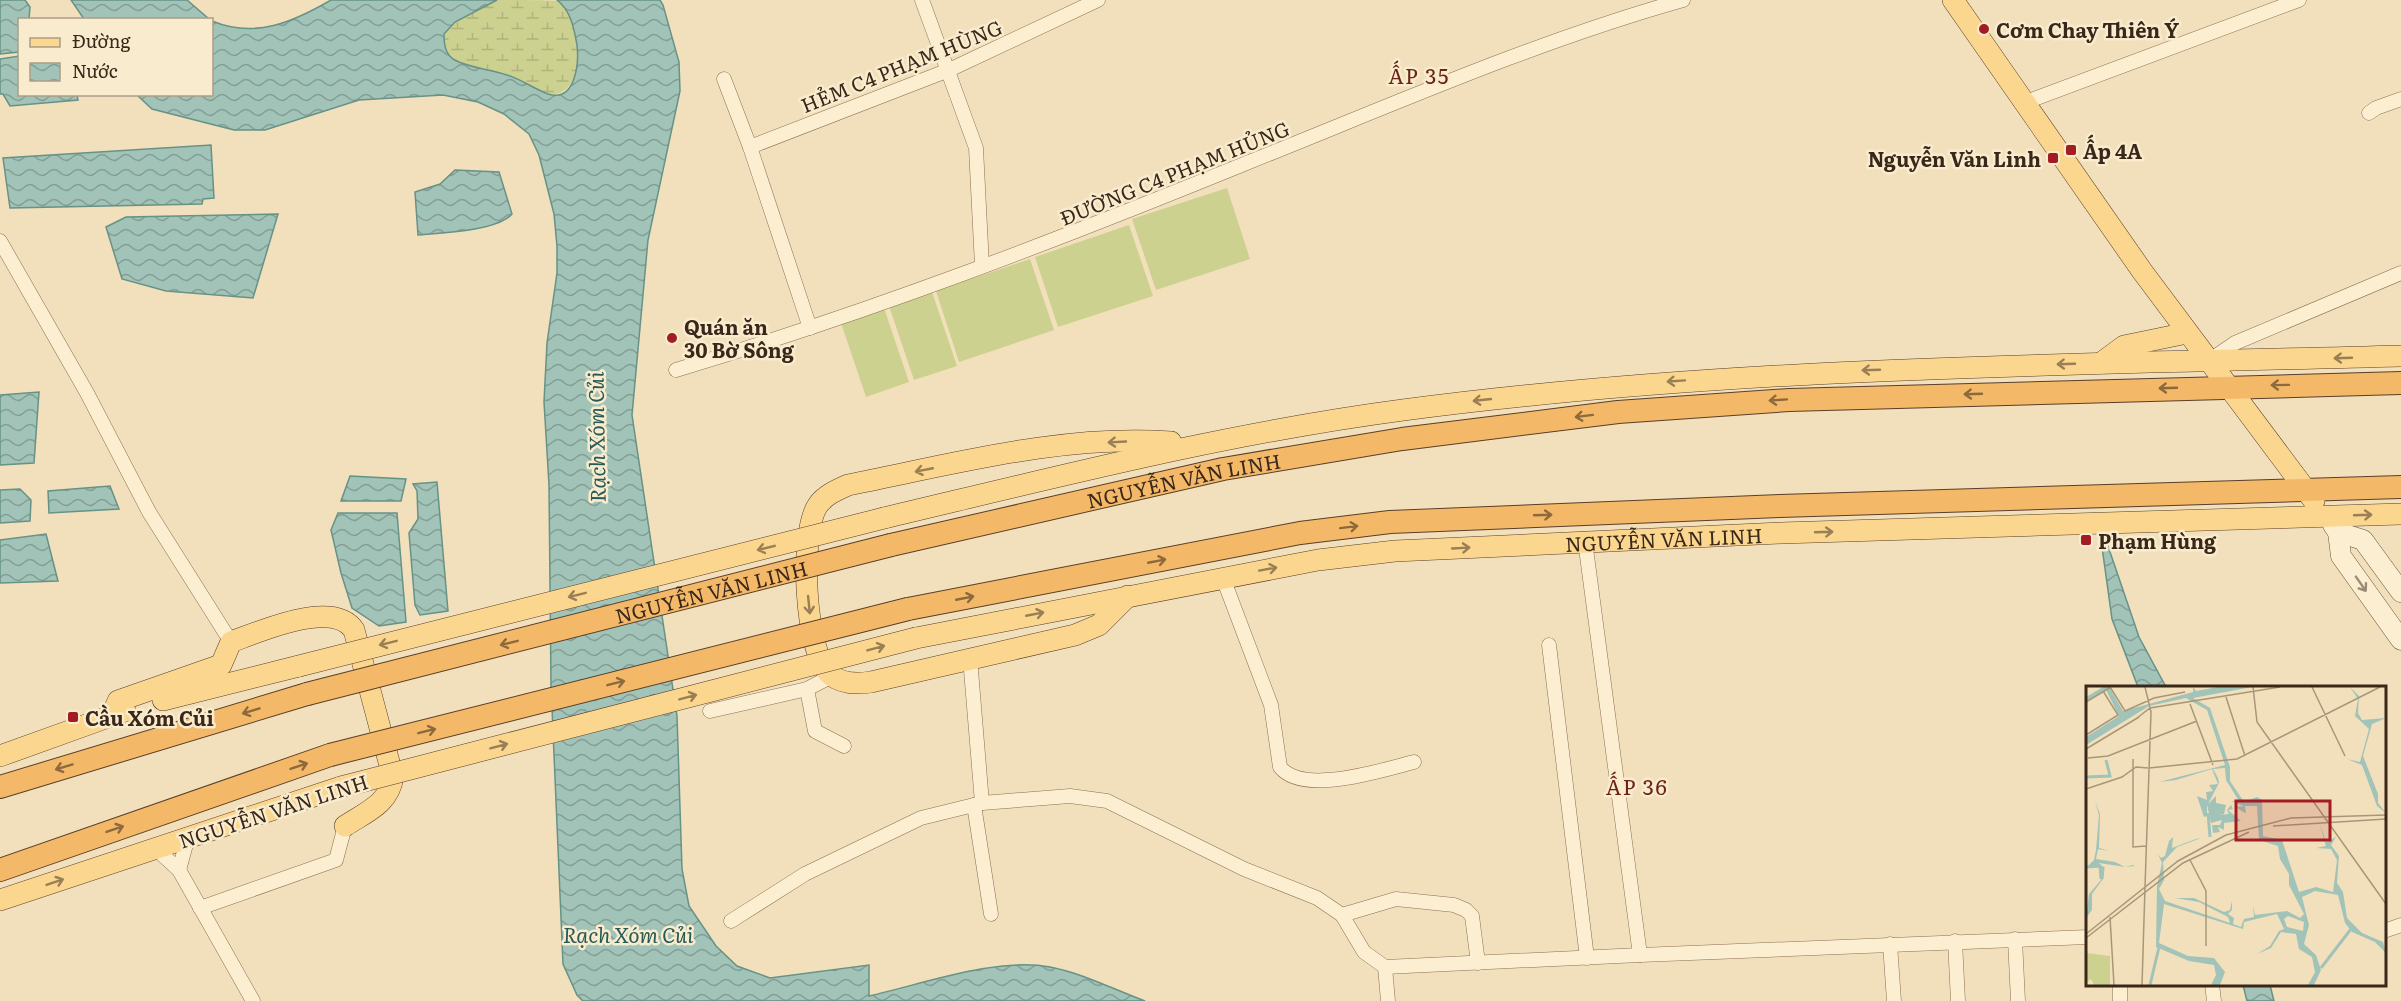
<svg xmlns="http://www.w3.org/2000/svg" width="2401" height="1001" viewBox="0 0 2401 1001" font-family="Literata,serif">
	<style>
		.wetland { fill: url(#wetland-marsh) }
		.garden { fill: #ccd18f }
		.water { fill: url(#water-waves); stroke: #679286; stroke-width: 1.5 }
		.lines { fill: none; stroke-linecap: round; stroke-linejoin: round }
		.minor-casing { stroke: #8c7054; stroke-width: 15 }
		.secondary-casing { stroke: #6d5137; stroke-width: 21 }
		.primary-casing { stroke: #593e29; stroke-width: 22 }
		.trunk-casing { stroke: #593e29; stroke-width: 24 }
		.minor { stroke: #fceed0; stroke-width: 14 }
		.secondary { stroke: #fceed0; stroke-width: 20 }
		.primary { stroke: #fbd68f; stroke-width: 21 }
		.trunk { stroke: #f4b968; stroke-width: 22 }
		.primary-bridge-casing { stroke: #593e29; stroke-width: 22; stroke-linecap: butt }
		.trunk-bridge-casing { stroke: #593e29; stroke-width: 24; stroke-linecap: butt }
		.primary-bridge { stroke: #fbd68f; stroke-width: 21 }
		.trunk-bridge { stroke: #f4b968; stroke-width: 22 }
		.oneway { stroke: #9a7f54 }
		.oneway2 { stroke: #8d693d }
		.oneway3 { stroke: #9a8b75 }
		.poi-dot { fill: #a11d23; stroke: #f9ebcd; stroke-width: 2 }
		.labels { text-anchor: middle; dominant-baseline: central; stroke-width: 5; stroke-linejoin: round; paint-order: stroke }
		.poi-label { font-size: 20px; font-weight: bold; fill: #39281a; stroke: #f9ebcd; text-anchor: start }
		.street-label { font-size: 20px; fill: #39281a; stroke: #f9ebcd }
		.neighbourhood-label { font-size: 21px; letter-spacing: 1.5px; fill: #6b2415; stroke: #f9ebcd }
		.water-label { font-size: 21px; font-style: italic; fill: #285b56; stroke: #f9ebcd }
		.inset-river { fill: none; stroke: #a1c3b8; stroke-width: 3 }
		.inset-road { fill: none; stroke: #a8967b; stroke-width: 1.5 }
		.view { fill: #a11d23; fill-opacity: 0.15; stroke: #a11d23; stroke-width: 3 }
		.inset-edge { fill: none; stroke: #39281a; stroke-width: 3 }
	</style>
	<defs>
		<pattern id="wetland-marsh" width="20" height="14" patternUnits="userSpaceOnUse" patternTransform="scale(1.5)"><rect width="20" height="14" fill="#ccd18f"/><path d="M1 5h8M5 5V1M11 12h8M15 12V8" fill="none" stroke="#b0b37b"/></pattern>
		<pattern id="water-waves" width="16" height="10" patternUnits="userSpaceOnUse" patternTransform="scale(1.5)"><rect width="16" height="10" fill="#a1c3b8"/><path d="M0 5q4-4 8 0t8 0" fill="none" stroke="#849e95"/></pattern>
	</defs>
	<rect width="100%" height="100%" fill="#f2e0bc"/>
	<path class="wetland" d="M497,0c14,0 50,0 61,1 24,11 33,98 -10,93l-95,-35 -9,-12v-13l11,-12z"/>
	<g class="garden">
		<path d="M1227,188l23,71 -94,31 -24,-71z"/>
		<path d="M1129,225l24,71 -95,31 -23,-70z"/>
		<path d="M1030,259l24,71 -95,32 -23,-71z"/>
		<path d="M931,289l26,77 -43,14 -26,-77z"/>
		<path d="M883,305l26,77 -43,15 -26,-77z"/>
	</g>
	<g class="water">
		<path d="M0,0h25l5,7 -1,12 -9,1 -1,32 -19,2z"/>
		<path d="M71,0h116l22,19h-125z"/>
		<path d="M331,0h166l-42,22 -11,12c0,10 1,19 9,25 14,9 38,10 54,16 14,4 27,14 41,19 28,9 31,-32 29,-49 -3,-17 -6,-34 -20,-45h103l3,5 16,57 1,29 -32,149 -16,175 45,301 5,153 7,37 27,40 21,20 33,12 99,-13v31c54,-12 127,-39 181,-29 32,6 65,23 95,34h-562l-6,-6 -14,-31 -12,-279 -2,-200 -5,-83 3,-59 10,-70v-27l-3,-32 -15,-59 -10,-21 -25,-20 -26,-12 -35,-7 -84,5 -94,30h-31l-82,-21 -15,-14 75,-1v-73c43,18 81,1 119,-21z"/>
		<path d="M19,56l1,38 57,1 1,5 -68,6 -7,-12h-3v-35z"/>
		<path d="M211,145l3,53 -11,1 -1,5 -192,4 -7,-50z"/>
		<path d="M455,170l44,2 13,42c-15,17 -71,19 -94,21l-3,-43 25,-8z"/>
		<path d="M278,214l-25,84 -87,-7 -44,-12 -16,-52 20,-10z"/>
		<path d="M39,392l-5,71 -34,2v-70z"/>
		<path d="M350,476l56,3 -5,22h-60z"/>
		<path d="M437,482l11,129 -28,4 -5,-10 -6,-72 9,-14 -1,-28 -4,-7z"/>
		<path d="M110,486l9,23 -70,4 -1,-22z"/>
		<path d="M20,489l11,11 -1,21 -30,2v-33z"/>
		<path d="M338,513h59l9,109 -27,4 -27,-18 -11,-35 -10,-43z"/>
		<path d="M46,534l12,47 -58,2v-43z"/>
		<path d="M2108,546l31,91 27,50h-28l-26,-68 -10,-72z"/>
		<path d="M2243,985h27l4,16h-27z"/>
	</g>
	<g class="lines">
		<g class="minor-casing">
			<g id="minor">
				<path d="M922,0l54,148 6,118"/>
				<path d="M724,79l26,68 60,181"/>
				<path d="M2026,102l273,-102"/>
				<path d="M2369,113l7,-5 25,-9"/>
				<path d="M750,147l199,-77 149,-70"/>
				<path d="M0,241l87,152 62,119 82,130"/>
				<path d="M2210,360l25,-17 166,-70"/>
				<path d="M676,370c195,-58 384,-131 573,-208 143,-57 285,-120 434,-162"/>
				<path d="M1585,541l55,414 448,-18"/>
				<path d="M1223,578l48,127 9,62c23,29 102,3 134,-5"/>
				<path d="M1549,645l38,313"/>
				<path d="M970,658l12,145"/>
				<path d="M832,676l-25,13 8,42 29,15"/>
				<path d="M710,711l97,-22"/>
				<path d="M974,805l17,109"/>
				<path d="M155,848l24,22 74,131"/>
				<path d="M179,870l9,-33"/>
				<path d="M200,908l136,-48 9,-34"/>
				<path d="M1342,915l54,-16 58,6 12,5 6,6 6,47"/>
				<path d="M731,921l74,-47 116,-56 61,-15 88,-7 37,5 137,68 73,29 25,17 22,37 21,15 255,-12"/>
				<path d="M2384,931l17,-6"/>
				<path d="M2015,939l3,62"/>
				<path d="M1955,941l3,60"/>
				<path d="M1890,944l4,57"/>
				<path d="M1385,967l3,34"/>
				<path d="M2120,984v17"/>
				<path d="M2212,984l2,17"/>
			</g>
		</g>
		<g class="secondary-casing">
			<g id="secondary">
				<path d="M2333,525l5,7 25,8 38,52"/>
				<path d="M2338,532l3,24 60,84"/>
			</g>
		</g>
		<g class="primary-casing">
			<g id="primary">
				<path d="M1953,0l189,271 172,230"/>
				<path d="M2101,363l23,-17 63,-13"/>
				<path d="M884,518c173,-41 344,-85 519,-108 333,-44 664,-45 998,-54"/>
				<path d="M1128,596l-29,29 -24,10 -204,47c-13,2 -29,2 -40,-7 -27,-20 -32,-143 -13,-170 7,-10 19,-15 30,-20 106,-21 215,-51 323,-43"/>
				<path id="s1" d="M916,638l402,-78 77,-9 386,-18 620,-19"/>
				<path d="M163,700l136,-34"/>
				<path d="M112,715l6,-14 103,-36 10,-23c30,-11 102,-43 123,-12l39,147c-4,27 -27,35 -48,49"/>
				<path d="M0,756l125,-45"/>
				<path d="M0,900l341,-113"/>
			</g>
		</g>
		<g class="trunk-casing">
			<g id="trunk">
				<path id="s2" d="M891,545l332,-76 179,-30 216,-27 171,-12 612,-17"/>
				<path d="M908,609l392,-76 90,-11 390,-16 621,-19"/>
				<path d="M0,787l307,-93"/>
				<path d="M0,870l330,-115"/>
			</g>
		</g>
		<use href="#minor" class="minor"/>
		<use href="#secondary" class="secondary"/>
		<use href="#primary" class="primary"/>
		<use href="#trunk" class="trunk"/>
		<g class="primary-bridge-casing">
			<g id="primary-bridge">
				<path d="M299,666l585,-148"/>
				<path d="M341,787l575,-149"/>
			</g>
		</g>
		<g class="trunk-bridge-casing">
			<g id="trunk-bridge">
				<path id="s3" d="M307,694l584,-149"/>
				<path d="M330,755l578,-146"/>
			</g>
		</g>
		<use href="#primary-bridge" class="primary-bridge"/>
		<use href="#trunk-bridge" class="trunk-bridge"/>
	</g>
	<defs><path id="oneway-shaft" d="M-6 0H5M1.5-3L5.5 0L1.5 3" fill="none" stroke-width="1.6" stroke-linecap="round" stroke-linejoin="round" transform="scale(1.5)"/></defs>
	<g class="oneway">
		<use href="#oneway-shaft" transform="translate(2343 358) rotate(178)"/>
		<use href="#oneway-shaft" transform="translate(2066 364) rotate(178)"/>
		<use href="#oneway-shaft" transform="translate(1871 370) rotate(178)"/>
		<use href="#oneway-shaft" transform="translate(1676 381) rotate(176)"/>
		<use href="#oneway-shaft" transform="translate(1482 400) rotate(174)"/>
		<use href="#oneway-shaft" transform="translate(1117 442) rotate(177)"/>
		<use href="#oneway-shaft" transform="translate(924 470) rotate(169)"/>
		<use href="#oneway-shaft" transform="translate(2363 515) rotate(-2)"/>
		<use href="#oneway-shaft" transform="translate(1824 532) rotate(-2)"/>
		<use href="#oneway-shaft" transform="translate(766 548) rotate(166)"/>
		<use href="#oneway-shaft" transform="translate(1461 548) rotate(-3)"/>
		<use href="#oneway-shaft" transform="translate(1268 569) rotate(-10)"/>
		<use href="#oneway-shaft" transform="translate(577 595) rotate(166)"/>
		<use href="#oneway-shaft" transform="translate(809 605) rotate(84)"/>
		<use href="#oneway-shaft" transform="translate(1035 614) rotate(-11)"/>
		<use href="#oneway-shaft" transform="translate(388 643) rotate(166)"/>
		<use href="#oneway-shaft" transform="translate(876 648) rotate(-15)"/>
		<use href="#oneway-shaft" transform="translate(688 697) rotate(-15)"/>
		<use href="#oneway-shaft" transform="translate(499 746) rotate(-15)"/>
		<use href="#oneway-shaft" transform="translate(55 882) rotate(-19)"/>
	</g>
	<g class="oneway2">
		<use href="#oneway-shaft" transform="translate(2280 385) rotate(179)"/>
		<use href="#oneway-shaft" transform="translate(2168 388) rotate(178)"/>
		<use href="#oneway-shaft" transform="translate(1973 394) rotate(178)"/>
		<use href="#oneway-shaft" transform="translate(1778 400) rotate(176)"/>
		<use href="#oneway-shaft" transform="translate(1584 416) rotate(173)"/>
		<use href="#oneway-shaft" transform="translate(1543 515) rotate(-2)"/>
		<use href="#oneway-shaft" transform="translate(1349 527) rotate(-7)"/>
		<use href="#oneway-shaft" transform="translate(1157 561) rotate(-11)"/>
		<use href="#oneway-shaft" transform="translate(965 598) rotate(-11)"/>
		<use href="#oneway-shaft" transform="translate(509 643) rotate(166)"/>
		<use href="#oneway-shaft" transform="translate(616 683) rotate(-14)"/>
		<use href="#oneway-shaft" transform="translate(251 711) rotate(163)"/>
		<use href="#oneway-shaft" transform="translate(427 731) rotate(-14)"/>
		<use href="#oneway-shaft" transform="translate(299 766) rotate(-19)"/>
		<use href="#oneway-shaft" transform="translate(64 767) rotate(163)"/>
		<use href="#oneway-shaft" transform="translate(115 829) rotate(-19)"/>
	</g>
	<use class="oneway3" href="#oneway-shaft" transform="translate(2361 584) rotate(55)"/>
	<g class="poi-dot">
		<circle cx="1984" cy="29" r="6"/>
		<rect x="2065" y="144" width="12" height="12" rx="3"/>
		<rect x="2047" y="152" width="12" height="12" rx="3"/>
		<circle cx="672" cy="338" r="6"/>
		<rect x="2080" y="534" width="12" height="12" rx="3"/>
		<rect x="67" y="711" width="12" height="12" rx="3"/>
	</g>
	<g class="labels">
		<g class="poi-label">
			<text x="1996" y="29">Cơm Chay Thiên Ý</text>
			<text x="2083" y="150">Ấp 4A</text>
			<text x="2041" y="158" text-anchor="end">Nguyễn Văn Linh</text>
			<text x="684" y="326">Quán ăn<tspan x="684" dy="23">30 Bờ Sông</tspan></text>
			<text x="2098" y="540">Phạm Hùng</text>
			<text x="85" y="717">Cầu Xóm Củi</text>
		</g>
		<g class="street-label">
			<text transform="translate(901 65) rotate(-22)">HẺM C4 PHẠM HÙNG</text>
			<text transform="translate(1174 172) rotate(-22)">ĐƯỜNG C4 PHẠM HỦNG</text>
			<text stroke="none"><textPath href="#s2" startOffset="300">NGUYỄN VĂN LINH</textPath></text>
			<text stroke="none"><textPath href="#s1" startOffset="756">NGUYỄN VĂN LINH</textPath></text>
			<text stroke="none"><textPath href="#s3" startOffset="417">NGUYỄN VĂN LINH</textPath></text>
			<text transform="translate(273 810) rotate(-18)">NGUYỄN VĂN LINH</text>
		</g>
		<g class="neighbourhood-label">
			<text x="1419" y="74">ẤP 35</text>
			<text x="1637" y="785">ẤP 36</text>
		</g>
		<g class="water-label">
			<text transform="translate(595 437) rotate(-91)">Rạch Xóm Củi</text>
			<text x="628" y="933">Rạch Xóm Củi</text>
		</g>
	</g>
	<g transform="translate(2086 686)">
		<rect width="300" height="300" fill="#f2e0bc"/>
		<path d="M0,267l24,3v29h-16l-3,-6 -5,4z" fill="#ccd18f"/>
		<path d="M17,1h6l14,24 70,-19v-5l3,4 22,-4h34l-59,11 17,10 20,59v14l14,21 13,-5 5,3 1,36 19,4 17,52 17,-5 17,5 4,-32 -6,-11 -15,-1 10,-2 -7,-24 7,20 10,-5 -5,8 8,11 -2,27 6,9 4,26 15,15 21,9 3,11 -11,-11 -23,-10 -7,-9 -7,-28 -23,-4 -13,6 7,28 -5,19 12,11 5,15 -7,15h-6l7,-13 -3,-15 -13,-8 -3,-15 -15,-2 -10,16 -14,6 13,-8 9,-15 5,-2 -7,-15 -33,8 -1,7 -79,-25 -5,39 29,13 26,2 11,14 -5,13h-9l5,-10 -2,-10 -25,-4 -33,-14 1,-61 5,-23 -4,-9 3,4 4,-2 4,-15 4,-4 -1,11 24,-9 5,-1 -24,9 -14,15 1,18 -5,9 6,12 65,22 -2,-6 -29,-15 -24,-4h19l30,14 6,-2 2,-9v9l-4,4 6,4 -1,6 8,3 3,-8 10,-2 -1,-11 2,9 32,-4 13,7 4,-4 -15,-29v-11l-9,-15 -2,-13 -19,-6 -2,-34h-12l1,7 -3,-1 -7,-5 8,-1 -13,-5h8l-13,-21 -1,-12 -12,1 5,9 1,5 -11,21 8,-8v7l10,2 -2,9 -5,1 10,-1 -2,-4 4,-5 2,4 -5,1 13,11 -17,2v7l-6,-3 2,5 -7,1 -1,-8h8l2,-5 -11,3 -4,-19v12l-3,1 -7,-21 10,4 -1,-8 7,-1 -4,-6 9,-1 -6,-15 -36,11 -17,2 66,-17 -18,-55 -21,-12 -37,8 -63,39v-8l33,-21 -13,-26 -20,11v-4zM202,230l16,6 -1,9 -16,-4 -3,-8zM264,1l9,9 -1,17 4,7 24,-2 -14,6 -9,32 15,38v9l8,10 -9,-7 -15,-41 -15,-6 13,3 9,-33 -14,-13 3,-17zM9,115l5,13 -1,34 10,3 -11,-2 -2,10 19,3 10,5 8,-2 2,1 -10,1 -26,-4 5,6 -1,10 -11,15v16l-6,8 3,-24 12,-14 -2,-13 -13,1 8,-8 2,-10 3,-35z" fill="#a1c3b8" fill-rule="evenodd"/>
		<path class="inset-river" d="M0,91l24,-1 -4,-16M122,127l2,24M5,178l12,4 -1,11M0,181l14,-1 1,13M235,282l30,-39M64,299l9,-38"/>
		<path class="inset-road" d="M24,1l15,24 29,-13 31,-6M167,1l4,35 129,182M226,1l33,69M140,11l19,59M0,16l25,-15M104,18l23,61M51,32l13,-10 130,-21M0,49l32,-20 -15,-24M0,63l53,-32M2,72l20,-2 89,-35M47,73v88l13,-1M63,82l88,-9 143,-72M0,103l36,-12 14,-10 12,1M187,140l113,-7M104,174l16,31v55M59,201l6,-175 -6,-25M24,231l4,68M0,248l92,-73 48,-26 65,-17 95,-3M0,252l97,-75 66,-31M56,299l3,-98"/>
		<path class="view" d="M150,115h94v39h-94z"/>
		<rect width="300" height="300" class="inset-edge"/>
	</g>
	<rect x="18" y="18" width="195" height="78" fill="#f9ebcd" stroke="#ac9d85" stroke-width="1.5"/>
	<rect x="30" y="38" width="30" height="9" fill="#fbd68f" stroke="#ac9d85" stroke-width="1.5"/>
	<text x="72" y="48" font-size="18" fill="#39281a">Đường</text>
	<rect x="30" y="63" width="30" height="18" fill="url(#water-waves)" stroke="#ac9d85" stroke-width="1.5"/>
	<text x="72" y="78" font-size="18" fill="#39281a">Nước</text>
</svg>
